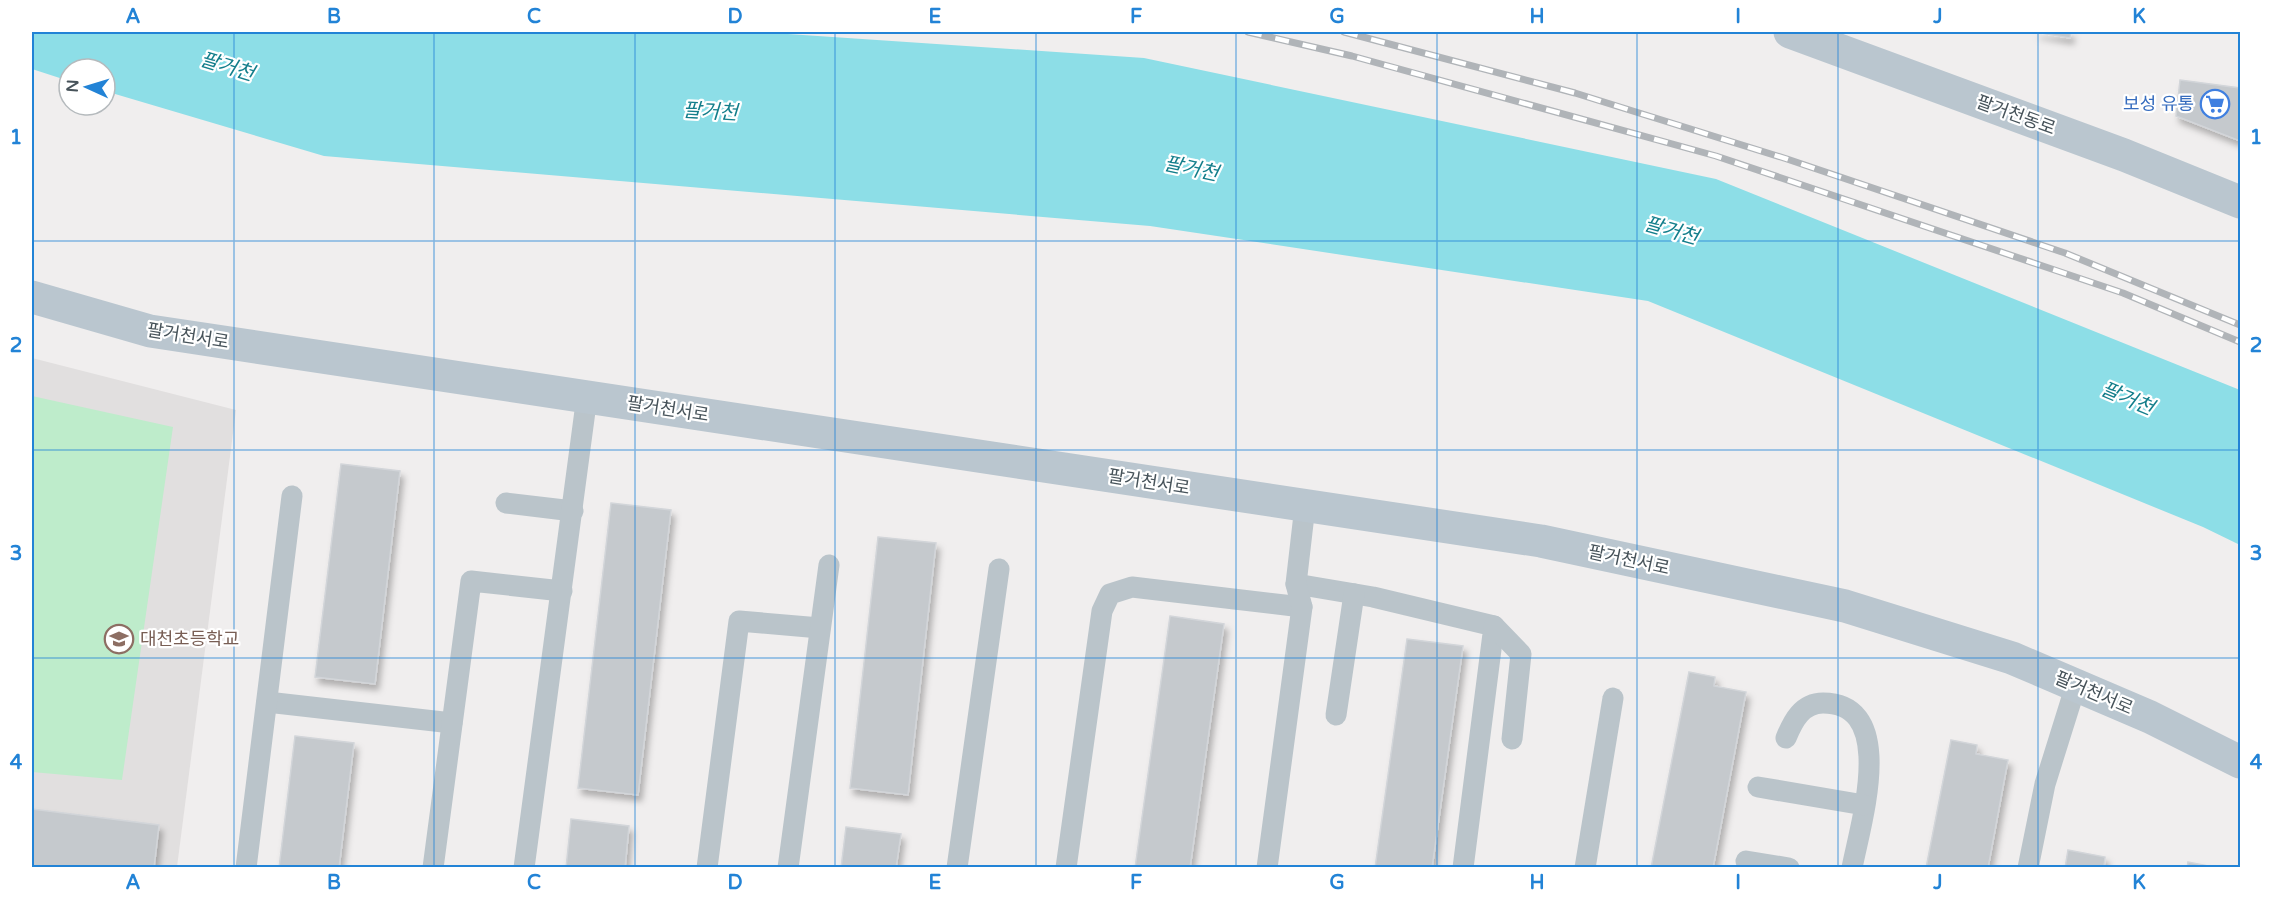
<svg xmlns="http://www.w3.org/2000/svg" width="2272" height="899" viewBox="0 0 2272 899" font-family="'Varela Round','Noto Sans KR',sans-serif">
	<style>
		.education { fill: #e1dfdf }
		.green { fill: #beeccb }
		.water { fill: #8ddee7 }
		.building { fill: #c5c9cd; stroke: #d2d5d9; stroke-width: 1.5; filter: url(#shadow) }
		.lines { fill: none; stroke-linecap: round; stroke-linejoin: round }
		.service { stroke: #bac4ca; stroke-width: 21 }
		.secondary { stroke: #bac6cf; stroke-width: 33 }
		.rail-casing { stroke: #b0b4b8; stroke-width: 7 }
		.rail { stroke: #fff; stroke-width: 4.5; stroke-dasharray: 14; stroke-linecap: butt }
		.grid { fill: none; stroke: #2283d6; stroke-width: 1.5; stroke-opacity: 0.55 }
		.labels { text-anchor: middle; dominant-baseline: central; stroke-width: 4.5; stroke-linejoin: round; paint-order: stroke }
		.shop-label { font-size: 18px; fill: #366cbe; stroke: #fff; text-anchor: end }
		.street-label { font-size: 18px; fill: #47535a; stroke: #fff }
		.education-label { font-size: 18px; fill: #785e54; stroke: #fff; text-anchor: start }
		.water-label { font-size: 20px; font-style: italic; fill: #137e8b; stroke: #fff }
		.neatline { fill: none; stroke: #2283d6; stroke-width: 2 }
		.grid-label { font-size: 20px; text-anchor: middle; font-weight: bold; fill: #2283d6 }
	</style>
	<defs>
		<filter id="shadow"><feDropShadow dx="3.5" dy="6" stdDeviation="3" flood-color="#0004"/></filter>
	</defs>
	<rect width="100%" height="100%" fill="#f0eeee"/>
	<path class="education" d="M32,358l204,52 -59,457h-145z"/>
	<path class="green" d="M32,396l141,31 -51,353 -90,-8z"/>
	<path class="water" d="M32,32h727l385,26 572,121 524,211v155l-37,-18 -555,-226 -498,-75 -826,-70 -219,-65v-22h-36v12l-37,-12z"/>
	<g class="building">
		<path d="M2035,32h36l-1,6z"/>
		<path d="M2180,80l60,8v53l-64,-25z"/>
		<path d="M341,464l59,7 -25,213 -60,-7z"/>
		<path d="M611,503l60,7 -33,285 -60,-7z"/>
		<path d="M878,537l58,6 -28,252 -58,-7z"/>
		<path d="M1170,616l54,8 -34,244h-55z"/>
		<path d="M1407,639l56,7 -31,222h-57z"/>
		<path d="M1689,672l26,5 -1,9 32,6 -33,176h-62z"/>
		<path d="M295,736l59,7 -15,125h-60z"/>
		<path d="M1951,740l26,5 -1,9 32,6 -20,108h-62z"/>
		<path d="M32,809l127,16 -5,43h-122z"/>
		<path d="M571,819l58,7 -4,42h-59z"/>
		<path d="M846,827l55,7 -5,34h-55z"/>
		<path d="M2068,850l37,7 -1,11h-39z"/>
		<path d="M2188,862l26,5v1h-27z"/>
	</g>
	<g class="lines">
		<g class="service">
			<path d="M506,503l67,8"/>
			<path d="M1296,584l77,13 121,29 -31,242"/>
			<path d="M1494,626l27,28 -9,85"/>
			<path d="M267,702l185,21"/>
			<path d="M1336,715l18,-121"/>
			<path d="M1786,738c7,-17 16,-35 37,-35 76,0 37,122 29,165"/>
			<path d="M1758,787l106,18"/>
			<path d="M1746,861l43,7"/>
			<path d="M246,868l46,-372"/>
			<path d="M433,868l38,-287 91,10"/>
			<path d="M524,868l63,-472"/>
			<path d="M707,868l32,-247 81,7"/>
			<path d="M788,868l41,-303"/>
			<path d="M957,868l42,-299"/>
			<path d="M1066,868l36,-257 8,-17 22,-7 170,20"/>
			<path d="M1267,868l35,-261 -6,-23 9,-78"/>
			<path d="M1585,868l28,-170"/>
			<path d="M2028,868l17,-84 31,-99"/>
		</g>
		<g class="secondary">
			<path d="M1790,32l334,123 116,47"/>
			<path d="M32,297l118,34 1391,210 304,65 167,52 138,59 90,45"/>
		</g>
		<g class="rail-casing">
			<g id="rail">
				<path d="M1248,32l104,24 364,100 407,137 117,49"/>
				<path d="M1344,32l231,61 212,66 278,94 175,72"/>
			</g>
		</g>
		<use href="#rail" class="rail"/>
	</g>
	<path class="grid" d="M234,32v836M434,32v836M635,32v836M835,32v836M1036,32v836M1236,32v836M1437,32v836M1637,32v836M1838,32v836M2038,32v836M32,241h2208M32,450h2208M32,658h2208"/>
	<defs>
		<g id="supermarket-ring" transform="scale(1.5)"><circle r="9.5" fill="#fff" stroke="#3f7fe0" stroke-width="1.5"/><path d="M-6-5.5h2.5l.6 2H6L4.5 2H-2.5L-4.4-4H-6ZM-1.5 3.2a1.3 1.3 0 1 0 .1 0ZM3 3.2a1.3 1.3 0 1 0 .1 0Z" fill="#3f7fe0"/></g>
		<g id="school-ring" transform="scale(1.5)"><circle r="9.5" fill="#fff" stroke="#8d6e63" stroke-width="1.5"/><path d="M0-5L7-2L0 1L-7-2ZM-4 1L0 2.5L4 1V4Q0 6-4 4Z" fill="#8d6e63"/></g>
	</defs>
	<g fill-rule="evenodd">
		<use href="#supermarket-ring" x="2215" y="104"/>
		<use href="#school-ring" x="119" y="639"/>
	</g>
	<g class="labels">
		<g class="shop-label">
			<text x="2194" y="104">보성 유통</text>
		</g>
		<g class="street-label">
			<text transform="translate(2016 115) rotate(20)">팔거천동로</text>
			<text transform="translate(188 336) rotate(9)">팔거천서로</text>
			<text transform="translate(668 409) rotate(9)">팔거천서로</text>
			<text transform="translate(1149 482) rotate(9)">팔거천서로</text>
			<text transform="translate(1629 560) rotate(12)">팔거천서로</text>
			<text transform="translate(2094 693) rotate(23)">팔거천서로</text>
		</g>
		<g class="education-label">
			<text x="140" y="639">대천초등학교</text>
		</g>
		<g class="water-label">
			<text transform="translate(227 67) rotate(17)">팔거천</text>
			<text transform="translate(710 112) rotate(3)">팔거천</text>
			<text transform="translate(1191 169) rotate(12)">팔거천</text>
			<text transform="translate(1671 231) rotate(16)">팔거천</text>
			<text transform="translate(2127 399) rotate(23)">팔거천</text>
		</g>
	</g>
	<rect width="2272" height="899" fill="none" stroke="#ffffff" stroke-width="66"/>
	<g transform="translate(87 87) rotate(274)"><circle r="28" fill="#ffffff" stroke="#b5babd" stroke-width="1.5"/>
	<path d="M0-4.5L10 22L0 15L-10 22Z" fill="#2283d6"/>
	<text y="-9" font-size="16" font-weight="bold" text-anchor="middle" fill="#47535a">N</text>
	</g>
	<rect x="33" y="33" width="2206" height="833" class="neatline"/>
	<g class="grid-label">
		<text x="133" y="23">A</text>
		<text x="334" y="23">B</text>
		<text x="534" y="23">C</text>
		<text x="735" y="23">D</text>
		<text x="935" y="23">E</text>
		<text x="1136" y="23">F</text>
		<text x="1337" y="23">G</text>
		<text x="1537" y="23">H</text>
		<text x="1738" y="23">I</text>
		<text x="1938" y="23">J</text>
		<text x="2139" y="23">K</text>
		<text x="16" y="144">1</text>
		<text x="2256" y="144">1</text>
		<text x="16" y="352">2</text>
		<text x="2256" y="352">2</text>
		<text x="16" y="560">3</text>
		<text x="2256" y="560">3</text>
		<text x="16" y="769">4</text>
		<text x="2256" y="769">4</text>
		<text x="133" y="889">A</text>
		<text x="334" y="889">B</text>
		<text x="534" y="889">C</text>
		<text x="735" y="889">D</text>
		<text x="935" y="889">E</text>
		<text x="1136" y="889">F</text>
		<text x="1337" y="889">G</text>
		<text x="1537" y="889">H</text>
		<text x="1738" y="889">I</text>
		<text x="1938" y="889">J</text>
		<text x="2139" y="889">K</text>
	</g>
</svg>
